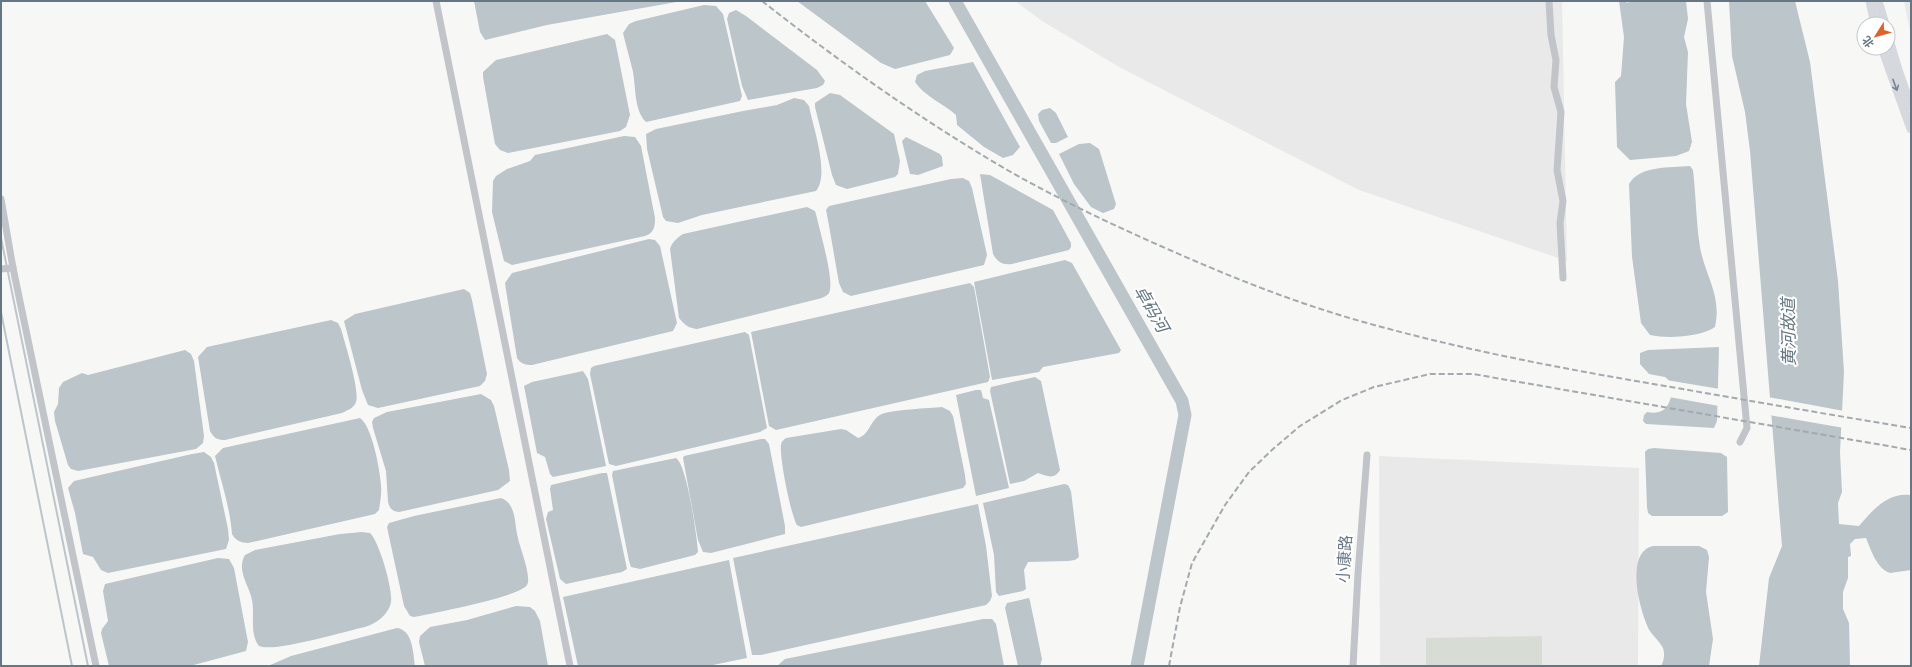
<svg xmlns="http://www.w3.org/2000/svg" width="1912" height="667" viewBox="0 0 1912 667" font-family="'Alegreya Sans','Noto Sans SC',sans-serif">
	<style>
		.built { fill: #e8e9e8 }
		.green { fill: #d7ddd4 }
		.water { fill: #bbc5ca }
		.pier { fill: #f7f8f5 }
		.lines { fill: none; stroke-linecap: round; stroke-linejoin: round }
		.stream { stroke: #bbc5ca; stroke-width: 2 }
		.river { stroke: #bbc5ca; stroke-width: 13 }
		.minor { stroke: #c1c4c8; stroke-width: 7 }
		.major { stroke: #d5d9dd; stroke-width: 9 }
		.rail { stroke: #a4a9af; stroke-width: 2; stroke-dasharray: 6 3; stroke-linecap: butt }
		.oneway { stroke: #788592 }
		.labels { text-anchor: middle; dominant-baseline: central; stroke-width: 4; stroke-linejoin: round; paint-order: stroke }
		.street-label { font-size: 16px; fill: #677685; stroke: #fff }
		.water-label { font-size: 17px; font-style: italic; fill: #637781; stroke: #fff }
	</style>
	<rect width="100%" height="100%" fill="#f7f8f5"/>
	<g class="built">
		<path d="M1015,1h547l5,260 -208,-71 -238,-122 -79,-47z"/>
		<path d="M1904,1h7v36v-1z"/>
		<path d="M1379,456l260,12 -1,198h-258z"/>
	</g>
	<path class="green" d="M1542,636v30h-116v-28z"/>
	<g class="water">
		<path d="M474,1h208l-135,24 -62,15 -5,-8z"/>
		<path d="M797,1h128l29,47 -4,7 -55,14 -14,-6z"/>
		<path d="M1619,1h9l-2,2 8,-2h52l2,18 -4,18 4,15 -2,52 6,38 -3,9 -13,5 -46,4 -13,-13 -2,-65 6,-6 3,-39z"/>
		<path d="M1729,1h66l15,61 28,219 6,91 -4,80 2,40 -4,11 1,21 20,2c14,-16 28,-34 52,-31v75l-21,3c-13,-4 -19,-23 -24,-35l-11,1 -5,5 1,12 -3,1v21l-5,14v17l6,14 1,43h-91l10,-88 13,-32 -32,-395 -5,-39 -13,-56z"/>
		<path d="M704,5l12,1 7,8 19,82 -2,5 -94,21c-12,-12 -10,-34 -13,-50 -3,-13 -7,-26 -10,-39l6,-9 7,-3z"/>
		<path d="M736,10l10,6 71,54 8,11 -2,4 -6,3 -69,12 -6,-14 -15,-67 2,-6z"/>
		<path d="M607,34l8,6 15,75 -4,12 -6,4 -112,22 -8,-3 -5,-6 -12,-67v-5l13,-12z"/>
		<path d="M973,62l47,85 -7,8 -10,3 -19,-11 -27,-22 -1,-10c-13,-12 -31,-18 -41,-33l2,-7 8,-4z"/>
		<path d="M830,93l10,2 54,39 6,27 -2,13 -3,3 -48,12 -11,-4 -4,-10 -17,-68v-4z"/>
		<path d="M794,98l10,2 5,6c4,21 21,68 7,85l-114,24 -24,8 -12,-2 -3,-4 -16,-68 -1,-15 10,-5 87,-18 34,-6z"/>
		<path d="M1050,108l6,5 12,24 -12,6h-5l-12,-22 -1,-7 4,-4z"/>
		<path d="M624,136l11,1 6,9 14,72c0,9 -1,15 -10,18l-133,29 -8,-4 -12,-49 1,-31 3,-5 11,-7 23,-8 5,-6z"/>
		<path d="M906,137l34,17 2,3 1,9 -25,9 -8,-1 -8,-33z"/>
		<path d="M1090,143l9,6 17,55 -2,5 -11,4 -12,-6 -17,-23 -15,-30 20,-10z"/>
		<path d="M1690,166l3,4c3,25 3,52 7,77 5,29 22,48 15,80 -15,10 -47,12 -65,8l-9,-12 -9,-66 -3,-73c11,-19 41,-16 61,-18z"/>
		<path d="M980,174l10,1 63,35 18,33v4l-2,3 -57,14c-9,1 -14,-1 -19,-10z"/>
		<path d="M963,178l6,3 3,7 15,67 -3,10 -133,31 -8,-4 -4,-9 -11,-63 -2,-10 3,-4 122,-27z"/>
		<path d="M807,207l8,4 2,7c3,14 18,64 12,75 -1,2 -5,4 -7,5l-125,31c-9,-1 -12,-4 -18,-11l-9,-69c2,-7 7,-11 13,-15z"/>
		<path d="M649,239l6,1 5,6 17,77 -4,8 -141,34c-7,0 -11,-1 -15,-7l-11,-68 -1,-7 7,-10z"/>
		<path d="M1065,260l7,3 49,87 -2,3 -76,14 -4,5 -47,8 -18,-98z"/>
		<path d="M970,283l4,4 16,90 -2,5 -212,48 -7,-4 -18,-94z"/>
		<path d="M464,289l6,4 2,7 15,74 -2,7 -5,5 -102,22 -10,-3 -6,-15 -18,-69 11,-7z"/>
		<path d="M331,320l7,3 3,6c4,14 19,62 15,73 -2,6 -8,8 -14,11l-117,27c-8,0 -11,-2 -15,-9l-12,-74 9,-10z"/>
		<path d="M745,332l4,3 18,93 -7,4 -144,34 -7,-2 -19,-90 1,-6 3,-2z"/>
		<path d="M1719,347l-2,74 -3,7 -68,-4 -3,-3 1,-6 3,-3c21,4 23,-10 27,-27l-9,-8 -16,-3 -9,-10v-11l8,-3z"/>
		<path d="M185,350l6,4 3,7 10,75 -1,7 -7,6 -118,22 -7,-2 -3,-4 -13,-44 -1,-9 4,-8 1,-16 4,-6 19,-9 6,2z"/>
		<path d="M583,371l5,8 18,87 -53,11 -3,-3 -5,-17 -8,-4 -13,-67 8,-4z"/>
		<path d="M1035,377l6,4 19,89c-6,10 -13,6 -22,3l-14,8 -14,3 -20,-93 1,-4z"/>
		<path d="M976,390h5l2,8 6,2 20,88 -33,8 -20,-101z"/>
		<path d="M481,394l10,6 3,6 15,64 1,11 -12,9 -99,22c-7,-1 -9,-3 -11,-10l-2,-31 -13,-43 -1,-6 2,-4 13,-6z"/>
		<path d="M942,407l8,4 3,5 12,59 1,9 -3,4 -162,39 -4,-2c-6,-9 -18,-69 -16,-80 0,-3 2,-5 5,-7l55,-9 5,1 12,8c12,-3 12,-19 24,-24 10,-4 47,-6 60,-7z"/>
		<path d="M360,418c12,8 20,52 21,67 1,9 -1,17 -2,25l-4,4 -127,29c-7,0 -13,-3 -16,-9 -2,-26 -10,-49 -16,-74l-1,-4 8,-8z"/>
		<path d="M761,439h4l4,5 16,82v8l-74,19 -8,-1 -5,-12 -15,-82 1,-2z"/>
		<path d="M1654,448l67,5 6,4 1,55 -6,4h-70l-4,-3 -1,-6 -2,-55 3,-3z"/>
		<path d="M204,452l7,5 3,6 14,66 1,11 -3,9 -118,24 -7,-3 -8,-13 -10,-3 -8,-41 -7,-25 6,-7 118,-27z"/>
		<path d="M676,458c11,7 21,79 22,94l-3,3 -55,14 -9,-2 -2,-6 -17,-86 1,-4z"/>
		<path d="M602,473h5l20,96 -5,3 -56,12 -6,-5 -14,-60 2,-7 5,-2 -3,-21 1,-4z"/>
		<path d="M1064,484l4,1 3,6 8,66 -4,3 -7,1 -40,1 -4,8 2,19 -3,2 -24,5 -3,-4 -2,-37 -11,-52z"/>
		<path d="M501,498c16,6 13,26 17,40 2,10 14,39 9,47 -7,12 -95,28 -113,32l-4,-1 -6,-10 -17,-79 2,-4 25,-7z"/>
		<path d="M978,504l8,42 6,50 -2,5 -4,4 -225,50h-9l-19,-97z"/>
		<path d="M362,532l8,1c9,8 23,56 21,69 -2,12 -15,22 -26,25 -19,4 -92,26 -106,19 -10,-13 -4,-31 -7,-46 -3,-15 -16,-30 -7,-45l10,-5 85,-16z"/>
		<path d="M1653,546h46l8,4 2,7 -3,35 7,47 -4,27h-48c3,-5 4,-12 2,-18 -3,-6 -9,-11 -13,-17 -10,-18 -26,-79 3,-85z"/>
		<path d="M218,558l11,1 5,9 14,74 -2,9 -56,15h-81l-8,-33 1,-4 6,-8 -5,-30 2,-7z"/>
		<path d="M729,560l18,98 -39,8h-130l-15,-69z"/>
		<path d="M1029,598l1,3 12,58 -2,7h-22l-13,-58 2,-5z"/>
		<path d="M516,606l14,1 5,4 5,10 8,45h-123l-6,-24 1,-6 10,-9 37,-7z"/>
		<path d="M983,619h9l4,5 8,42h-227l8,-7z"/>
		<path d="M397,628c16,2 16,25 18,38h-147l23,-10z"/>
	</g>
	<g class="pier">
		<path d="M1666,380l54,9 -1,17 -50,-9 2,-12z"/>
		<path d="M1768,397l76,14v17l-75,-13z"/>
	</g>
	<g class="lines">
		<g class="stream">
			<path d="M1,238l87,428"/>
			<path d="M1,312l71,354"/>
		</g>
		<path class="river" d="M955,1l227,400 3,14 -48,251"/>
		<g class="minor">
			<path d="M436,1l134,665"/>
			<path d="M1549,1l2,34 5,25 -2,27 7,25 -4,58 6,31 -3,22 3,55"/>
			<path d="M1707,1l40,427 -7,14"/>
			<path d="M1,199l12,69 83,398"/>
			<path d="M1,269l12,-1"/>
			<path d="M1353,666l5,-92 9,-119"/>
		</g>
		<g class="major">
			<path d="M1870,1l5,23"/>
			<path d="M1878,1l7,23"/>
			<path d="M1888,36l10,34 13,37"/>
			<path d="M1882,48l29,81"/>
		</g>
		<g class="rail">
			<path d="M762,1c79,62 161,120 247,170 53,30 108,56 163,80 59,26 119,50 181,68 104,30 211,50 318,68 80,14 160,28 240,41"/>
			<path d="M1169,666l11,-59 12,-44 33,-58 24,-33 24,-23 27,-23 42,-26 32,-13 56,-13h43l438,76"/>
		</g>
	</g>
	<defs><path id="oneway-shaft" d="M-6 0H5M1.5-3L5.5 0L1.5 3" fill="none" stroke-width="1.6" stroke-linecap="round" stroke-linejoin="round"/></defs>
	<use class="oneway" href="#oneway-shaft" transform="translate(1895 85) rotate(70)"/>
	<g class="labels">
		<g class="street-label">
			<text transform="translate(1345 559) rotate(-86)">小康路</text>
		</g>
		<g class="water-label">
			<text transform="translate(1151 309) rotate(60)">卓码河</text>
			<text transform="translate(1789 332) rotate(-91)">黄河故道</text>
		</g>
	</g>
	<rect width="1912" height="667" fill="none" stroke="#677685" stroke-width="4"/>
	<g transform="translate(1876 36) rotate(233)"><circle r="19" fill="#ffffff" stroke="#c2c8ce"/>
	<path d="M0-3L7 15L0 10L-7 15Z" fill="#e1612c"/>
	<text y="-6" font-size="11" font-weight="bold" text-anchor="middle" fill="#677685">北</text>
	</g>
</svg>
